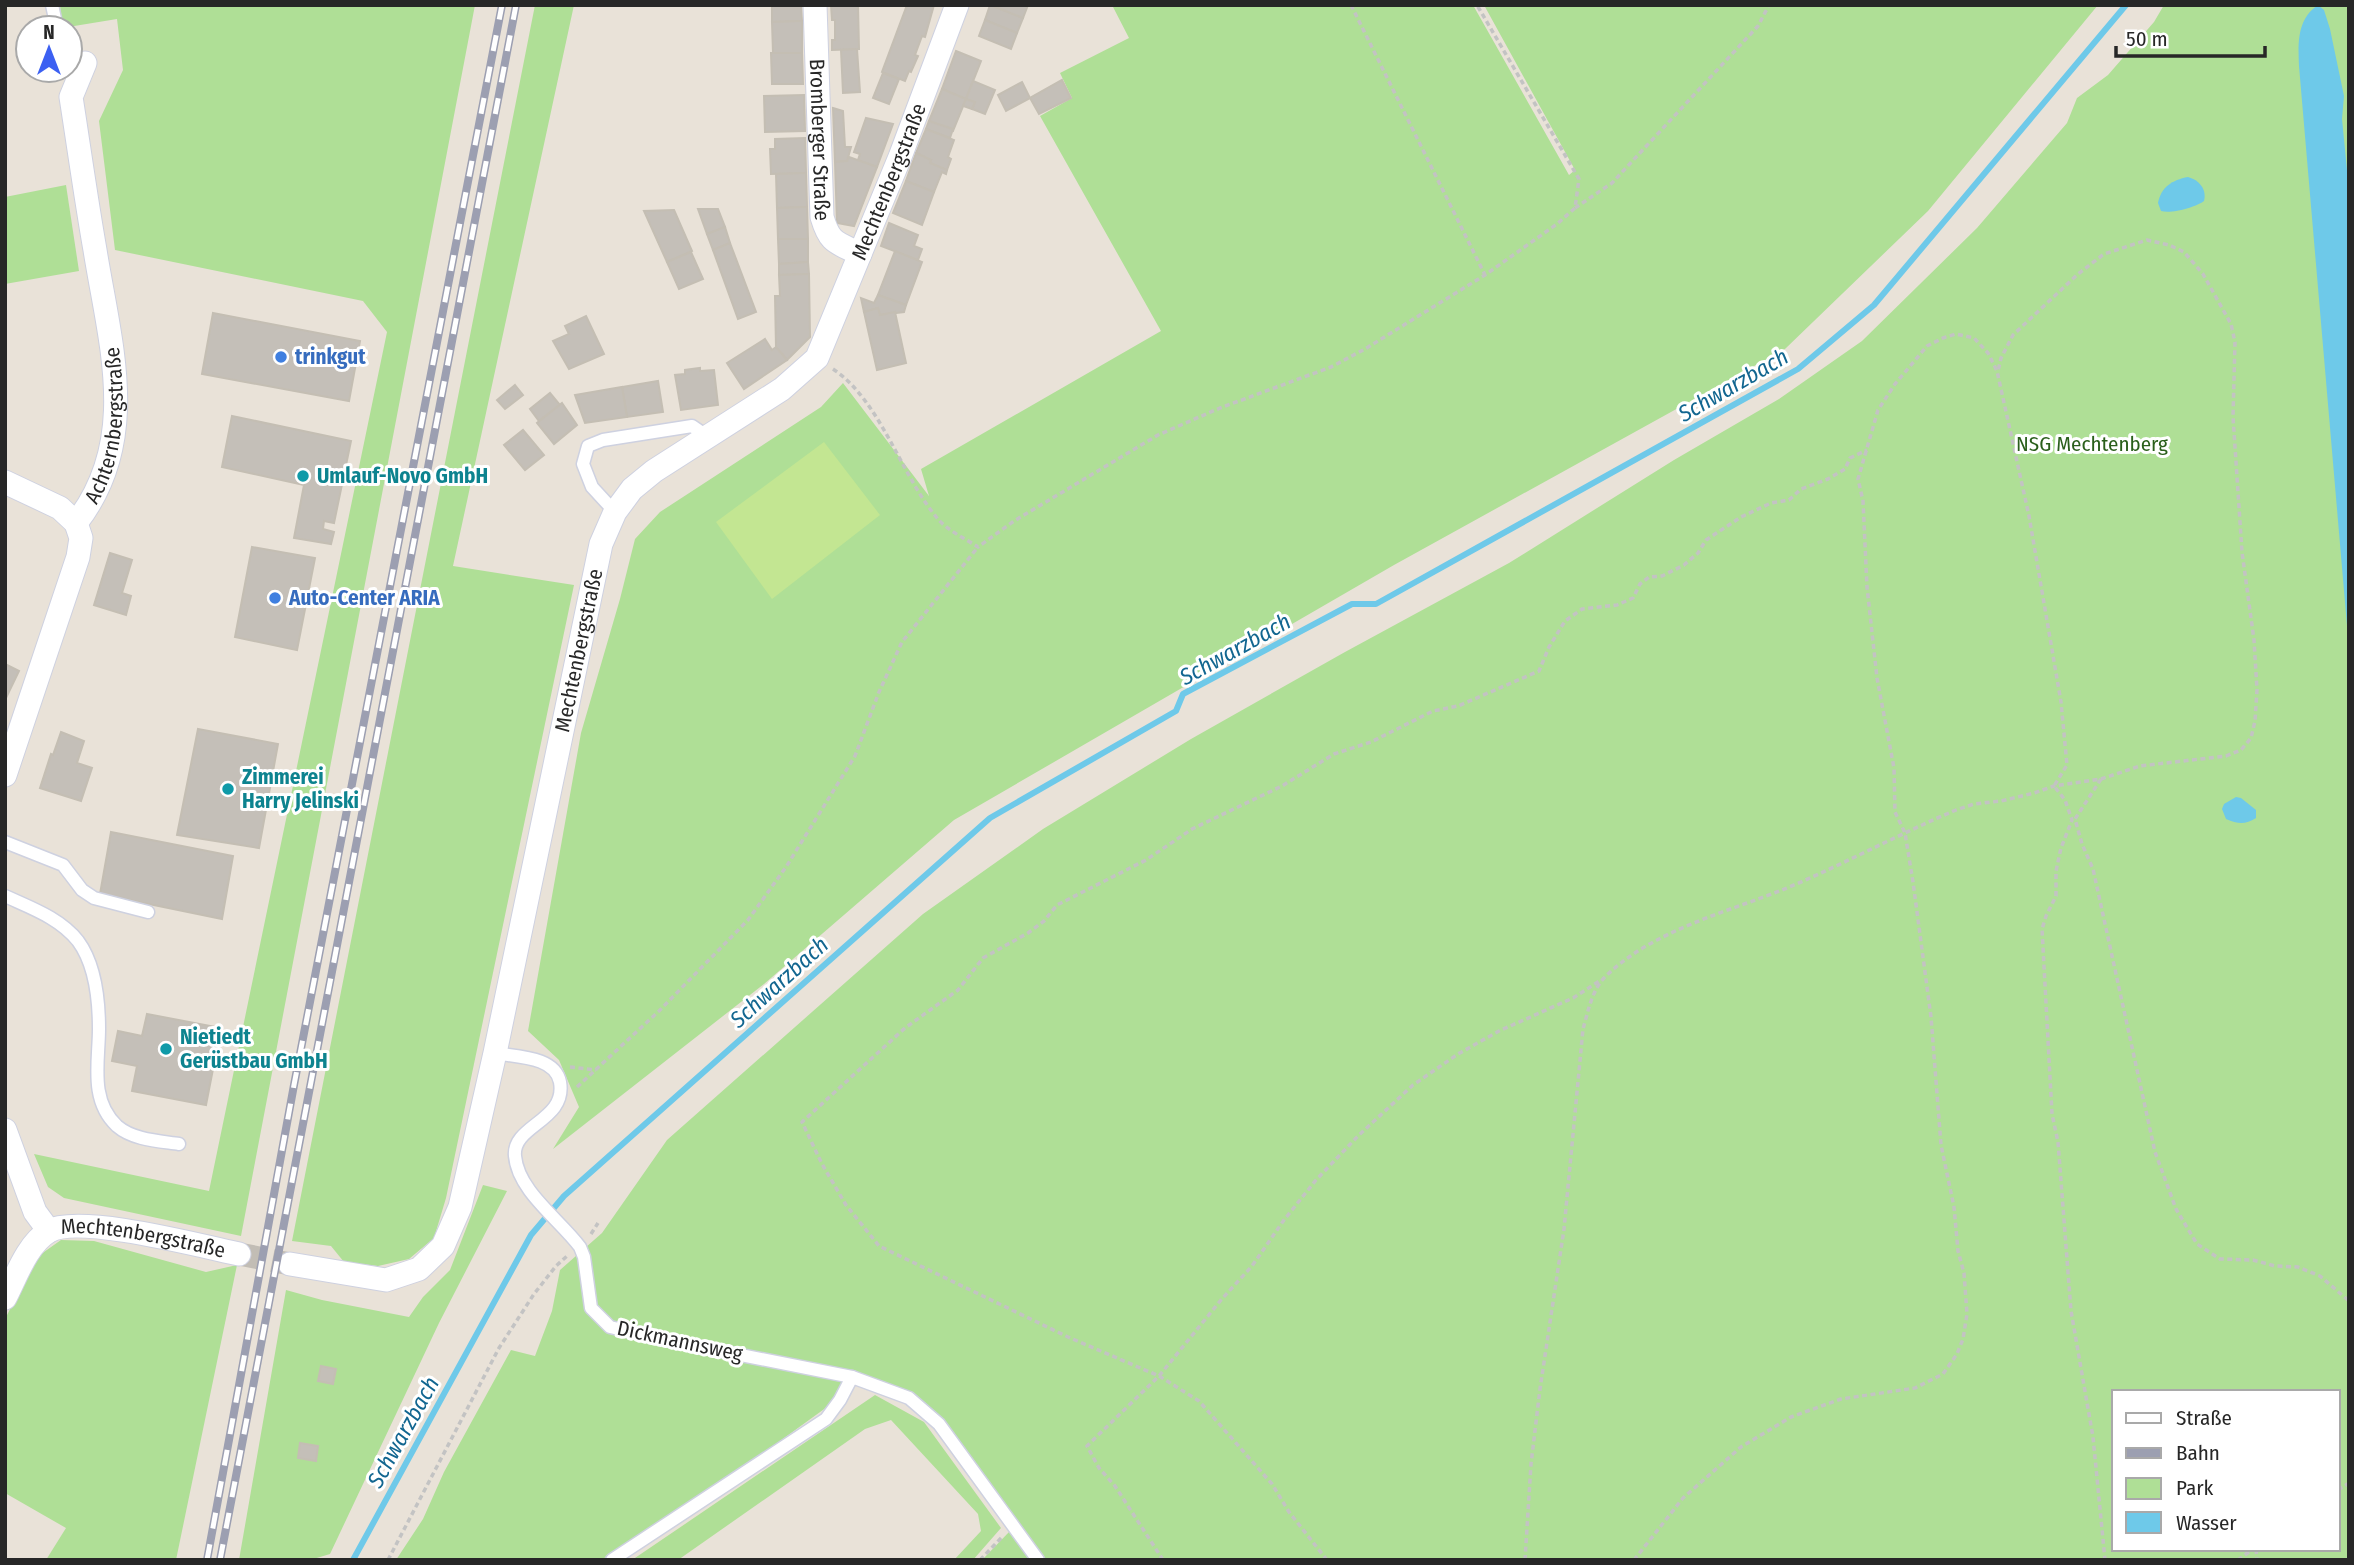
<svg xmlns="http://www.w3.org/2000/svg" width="2354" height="1565" viewBox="0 0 2354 1565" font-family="'Fira Sans Condensed',sans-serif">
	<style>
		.green { fill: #afdf96; fill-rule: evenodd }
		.pitch { fill: #c3e692 }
		.water { fill: #6ec9e9 }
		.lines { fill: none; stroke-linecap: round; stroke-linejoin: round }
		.stream { stroke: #6ec9e9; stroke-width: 6 }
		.building { fill: #c4bfb8; stroke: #c4beb3; stroke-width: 2 }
		.minor-tunnel { stroke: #c2bdb5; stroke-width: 23; stroke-dasharray: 23 11; stroke-linecap: butt }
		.service-casing { stroke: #ced1e0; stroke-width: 15 }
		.minor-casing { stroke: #ced1e0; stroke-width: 25 }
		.path { stroke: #c3c3c3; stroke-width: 3.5; stroke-dasharray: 5 3.5; stroke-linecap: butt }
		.service { stroke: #fff; stroke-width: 12 }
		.minor { stroke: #fff; stroke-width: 23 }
		.rail-casing { stroke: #9c9fb1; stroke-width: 8 }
		.rail { stroke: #fff; stroke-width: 5; stroke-dasharray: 16; stroke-linecap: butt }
		.shop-dot { fill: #3f7fe0; stroke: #fff; stroke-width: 2.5 }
		.culture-dot { fill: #0f9aa8; stroke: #fff; stroke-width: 2.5 }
		.labels { text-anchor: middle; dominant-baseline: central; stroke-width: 6; stroke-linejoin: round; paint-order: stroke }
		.street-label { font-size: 21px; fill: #272727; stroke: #fff }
		.shop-label { font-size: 21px; font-weight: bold; fill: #366cbe; stroke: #fff; text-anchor: start }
		.park-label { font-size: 21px; fill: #2a5f1b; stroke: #fff }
		.culture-label { font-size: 21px; font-weight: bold; fill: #0d838f; stroke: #fff; text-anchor: start }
		.water-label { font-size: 23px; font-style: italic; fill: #126690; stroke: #fff }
	</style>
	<rect width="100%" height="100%" fill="#e9e2d8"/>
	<g class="green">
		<path d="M60,5h415l-234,1231 -177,-38 -16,-11 -14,-33 175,37 178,-859 -24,-31 -248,-51 -16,-129 24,-51 -6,-51 -55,9z"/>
		<path d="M535,5h39l-121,561 121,19 -128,613 -12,40 -25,21 -31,7 -34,-4 -13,-16 -39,-5z"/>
		<path d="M1112,5h361l96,170 6,-5 -91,-165h614l-170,206 -143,138 -391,216 -440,255 -190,164 -211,165 26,-42 -20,-47 -31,-29 53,-298 39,-134 15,-60 25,-27 161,-105 22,-24 86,113 -8,-27 240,-138 -121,-215 32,-18 -12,-25 69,-35z"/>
		<path d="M2164,5h185v1555h-1313l-124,-164 -64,-17 -21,28 -108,78 -118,75h-205l27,-41 21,-47 67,-122 24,6 17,-45 8,-41 42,-37 65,-93 256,-226 120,-85 148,-90 154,-87 164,-89 165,-103 105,-61 83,-58 115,-113 90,-105 10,-25 31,-23 46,-53zM2114,1392h224v157h-224z"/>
		<path d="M66,185l13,86 -74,13v-87z"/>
		<path d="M483,1185l24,6 -68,132 -109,231 -20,6h-71l47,-270 36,10 87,17 14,-20 27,-27z"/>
		<path d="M61,1240l33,1 112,31 31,-7 -61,295h-130l20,-32 -61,-35v-174l32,-62z"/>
		<path d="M875,1395l49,27 77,106 -28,32h-19l27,-29 -3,-17 -87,-94 -26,9 -187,131h-46z"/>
		<path d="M1010,1531l23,29h-51z"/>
	</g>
	<path class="pitch" d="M824,442l56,73 -108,84 -56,-77z"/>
	<g class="water">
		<path d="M2318,5l6,5 6,19 14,67 -2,23 7,72v458l-50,-583c-1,-23 -2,-47 19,-61z"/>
		<path d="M2188,177c11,3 19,12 16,24 -8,6 -32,13 -43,10l-3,-8c3,-16 14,-23 30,-26z"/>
		<path d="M2236,797l5,1 15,12v8c-11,7 -18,6 -30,1l-4,-10 2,-5z"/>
	</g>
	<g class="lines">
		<path class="stream" d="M353,1560l178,-325 33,-39 426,-378 186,-107 7,-17 169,-90h24l422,-235 76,-64 252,-300"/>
	</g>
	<g class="building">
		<path d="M772,5h29l1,16 -30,1z"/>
		<path d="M831,5h27l1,44 -27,1v-10h3v-20h-3z"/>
		<path d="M907,5h27l-9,32 -3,-1 -7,19 3,1 -7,16 -2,-1 -4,10 -23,-9z"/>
		<path d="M990,5l33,13 -6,15 -32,-13z"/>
		<path d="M991,5h37l-5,13z"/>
		<path d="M985,20l32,13 -6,16 -32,-13z"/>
		<path d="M802,21v32h-29l-1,-31z"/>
		<path d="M857,49l3,43 -17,1 -2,-43z"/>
		<path d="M956,51l25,10 -15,38 -24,-10z"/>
		<path d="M771,53h31l1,31h-31z"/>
		<path d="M883,73l16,6 -10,25 -16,-6z"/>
		<path d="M1062,80l9,18 -32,16 -9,-16z"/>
		<path d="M973,81l22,9 -10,24 -13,-5 3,-7 -9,-3z"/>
		<path d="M1022,82l8,16 -24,13 -8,-16z"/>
		<path d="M942,89l24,10 -13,32 -24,-10z"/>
		<path d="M804,95l1,36 -40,1 -1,-36z"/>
		<path d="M966,99l9,3 -3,7 -9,-3z"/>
		<path d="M833,108l10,3 2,36h6l-4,14 -12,1z"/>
		<path d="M866,118l27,6 -16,43 -19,-7 2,-6 -6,-2z"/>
		<path d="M929,121l24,8 -3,9 -24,-9z"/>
		<path d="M926,129l28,11 -6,17 3,2 -4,11 -17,-7 1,-3 -15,-7z"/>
		<path d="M805,138l1,35 -35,1 -1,-25h5v-10z"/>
		<path d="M916,153l15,7 -1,3 17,7 -1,4 -4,-2 -8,20 -28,-11z"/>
		<path d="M849,157l28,10 -23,59 -17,-3 -2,-61 12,-1z"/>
		<path d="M806,173l1,34 -30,1 -1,-34z"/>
		<path d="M906,181l28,11 -12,33 -29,-12z"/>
		<path d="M807,207l1,32h-30l-1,-31z"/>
		<path d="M698,209h20l7,18 -18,7z"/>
		<path d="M674,210l18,41 -25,11 -23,-51z"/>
		<path d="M889,223l29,12 -4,11 8,3 -4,11 -37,-14z"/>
		<path d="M725,227l5,16 -17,7 -6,-16z"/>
		<path d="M778,239h30v23l-29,2z"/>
		<path d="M730,243l26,69 -18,7 -25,-69z"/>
		<path d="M895,251l27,11 -16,43 -28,-10z"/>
		<path d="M691,252l12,27 -24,10 -12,-27z"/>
		<path d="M808,262l1,12 -30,1v-11z"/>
		<path d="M809,274l1,63 -23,23 -11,-13 -1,-51h5l-1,-21z"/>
		<path d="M878,295l28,10 -2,7 -24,3 -2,-7 -14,4 -3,-14 13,5z"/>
		<path d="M878,308l2,7 15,-3 11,51 -29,7 -13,-58z"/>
		<path d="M213,313l147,28 -11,60 -147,-27z"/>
		<path d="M586,316l18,38 -35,15 -16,-28 16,-7 -4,-8z"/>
		<path d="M765,339l7,11 4,-3 11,13 -43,29 -17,-26z"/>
		<path d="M700,368v3l14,-1 4,35 -37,5 -6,-35 10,-1v-4z"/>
		<path d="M658,381l5,31 -36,5 -5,-30z"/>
		<path d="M515,385l8,10 -18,14 -8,-9z"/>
		<path d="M622,387l5,30 -42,6 -10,-28z"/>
		<path d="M550,393l10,12 -21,16 -9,-12z"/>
		<path d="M562,403l15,22 -23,19 -17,-21z"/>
		<path d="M232,416l119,25 -17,82 -10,-2 -1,8 11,3 -3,12 -37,-6 10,-53 -82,-18z"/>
		<path d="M523,430l21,25 -19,15 -21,-25z"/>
		<path d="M252,547l63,11 -18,92 -62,-13z"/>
		<path d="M110,553l22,7 -10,33 9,3 -5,19 -32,-10z"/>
		<path d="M5,664l14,7 -14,29z"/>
		<path d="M198,729l80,15 -19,104 -82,-13z"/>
		<path d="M61,732l23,9 -7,22 15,5 -11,33 -41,-13 11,-34 2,1z"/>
		<path d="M111,832l122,24 -11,63 -122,-25z"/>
		<path d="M147,1014l74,14 -15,77 -74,-14 5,-25 -25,-5 6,-30 24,5z"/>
		<path d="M321,1366l15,3 -3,15 -15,-3z"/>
		<path d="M300,1443l18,3 -2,15 -18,-3z"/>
	</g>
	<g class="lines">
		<path class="minor-tunnel" d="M239,1254l51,10"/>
		<g class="service-casing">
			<g id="service">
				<path d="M52,5l5,23"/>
				<path d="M615,512l-23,-25 -9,-23 5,-18 15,-6 89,-14 16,11"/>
				<path d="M5,842l58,23 19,25 12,8 54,14"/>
				<path d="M5,896c26,12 55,22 73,45 17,23 21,60 21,88 0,32 -10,71 18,97 16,14 42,15 62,18"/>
				<path d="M495,1053c21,4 60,3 65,29 7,39 -48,43 -45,74 3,35 44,63 65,91l4,10 7,51 19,19 60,14 182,36 57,21 30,26 99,136"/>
				<path d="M612,1560l214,-141 14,-19 12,-23"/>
			</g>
		</g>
		<g class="minor-casing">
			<g id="minor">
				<path id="s1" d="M815,5l7,212c8,27 14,25 38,37"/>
				<path d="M5,482l55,26 16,15"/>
				<path id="s2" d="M76,523c65,-83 34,-179 19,-273 -9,-51 -16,-102 -24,-153l14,-34"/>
				<path d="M5,775l73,-218 3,-19 -5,-15"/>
				<path d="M5,1130l30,82 14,19"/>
				<path id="s3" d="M290,1264l96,16 33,-11 24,-23 17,-39 35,-154 106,-509 14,-32 17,-23 22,-18 128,-82 35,-31 83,-201 57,-152"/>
				<path id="s4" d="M5,1298c11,-21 22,-54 44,-67 30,-17 152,15 190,23"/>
			</g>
		</g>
		<g class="path">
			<path d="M1351,5l134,270"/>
			<path d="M1575,208l37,-25 146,-157 11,-21"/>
			<path d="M833,369c48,32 68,107 105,150 10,12 28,20 40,28l36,-26 144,-86 62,-27 111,-41 34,-18 120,-74 72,-51 18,-16 4,-29 -102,-174"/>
			<path d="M2101,779l-26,40 7,25 11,25 62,283 21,57 21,35 23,15 33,1 22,6 23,1 22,9 29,25"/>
			<path d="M570,1067l26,3"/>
			<path d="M577,1087l82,-76 89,-91 38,-53 69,-111 24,-64 23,-50 76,-95"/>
			<path d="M591,1234l7,-11"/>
			<path d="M2338,1490l11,-7"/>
			<path d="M2256,1549l1,11"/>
			<path d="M388,1560l111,-212 35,-54 22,-28 11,-10"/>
			<path d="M980,1560l23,-24"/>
			<path d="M1163,1560l-48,-74 -16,-18 -12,-22 72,-70 62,-76 31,-34 32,-46 32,-40 43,-45 54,-50 45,-31 41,-23 74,-33 28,-18"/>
			<path d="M1327,1560l-38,-48 -17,-28 -73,-83 -40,-25 -91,-39 -189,-91 -33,-41 -24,-41 -20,-42 103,-94 53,-38 25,-32 45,-25 16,-12 13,-16 89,-45 46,-31 90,-43 52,-32 37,-12 62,-31 25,-5 81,-35 10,-24 16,-26 17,-12 35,-4 16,-7 7,-14 9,-7 13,-1 22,-11 14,-12 8,-13 35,-23 30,-14 18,-3 12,-11 27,-10 17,-10 5,-11 17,-8"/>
			<path d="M1525,1560l6,-96 9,-75 24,-160 19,-200c5,-17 9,-40 23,-53 47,-46 122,-64 181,-88 57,-24 112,-54 169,-78l18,-6 27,-3 33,-8 20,-7 47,-7 39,-13 86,-10 15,-6 10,-12 4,-17 2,-31 -3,-50 -12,-88 -9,-135 2,-75 -4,-18 -28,-50 -19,-22 -15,-7 -22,-5 -43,14 -26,20 -65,61 -12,23 -3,13"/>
			<path d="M1634,1560l49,-62 58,-51 50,-30 50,-18 74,-11 28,-14 14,-20 6,-15 4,-25 -3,-41 -6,-22 -4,-44 -13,-62 -10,-128 -18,-135 -8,-49 -10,-21 -1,-44 -17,-90 -10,-91 -4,-86 -5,-22 20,-69 17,-26 32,-38 16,-8 13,-4 18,4 14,15 9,18 32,145 32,186 6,63 -13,21 11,14 7,20 -11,28 -5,23v25l-10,20 -4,13 10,185 6,28 13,169 22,126 12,123"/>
			<path d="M2238,1560l15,-11"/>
		</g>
		<use href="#service" class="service"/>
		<use href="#minor" class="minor"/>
		<g class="rail-casing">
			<g id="rail">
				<path d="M207,1560l87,-475 208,-1080"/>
				<path d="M220,1560l296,-1555"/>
			</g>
		</g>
		<use href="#rail" class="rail"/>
	</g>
	<g class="shop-dot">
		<circle cx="281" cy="357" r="7"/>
		<circle cx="275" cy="598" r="7"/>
	</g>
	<g class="culture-dot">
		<circle cx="303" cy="476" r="7"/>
		<circle cx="228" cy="789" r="7"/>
		<circle cx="166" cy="1049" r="7"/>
	</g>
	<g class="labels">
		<g class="street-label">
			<text stroke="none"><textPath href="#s1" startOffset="135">Bromberger Straße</textPath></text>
			<text stroke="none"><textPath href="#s3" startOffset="1367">Mechtenbergstraße</textPath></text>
			<text stroke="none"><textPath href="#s2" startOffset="105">Achternbergstraße</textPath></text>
			<text stroke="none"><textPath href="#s3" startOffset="777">Mechtenbergstraße</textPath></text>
			<text stroke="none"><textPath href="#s4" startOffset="177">Mechtenbergstraße</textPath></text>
			<text transform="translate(680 1341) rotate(12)">Dickmannsweg</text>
		</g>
		<g class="shop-label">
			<text x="295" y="357">trinkgut</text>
			<text x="289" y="598">Auto-Center ARIA</text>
		</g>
		<g class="park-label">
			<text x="2092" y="444">NSG Mechtenberg</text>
		</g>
		<g class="culture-label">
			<text x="317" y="476">Umlauf-Novo GmbH</text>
			<text x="242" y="777">Zimmerei<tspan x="242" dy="24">Harry Jelinski</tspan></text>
			<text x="180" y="1037">Nietiedt<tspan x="180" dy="24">Gerüstbau GmbH</tspan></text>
		</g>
		<g class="water-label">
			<text transform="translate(1733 385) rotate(-30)">Schwarzbach</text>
			<text transform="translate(1235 649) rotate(-29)">Schwarzbach</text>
			<text transform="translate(779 982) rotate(-42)">Schwarzbach</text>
			<text transform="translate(403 1432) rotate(-61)">Schwarzbach</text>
		</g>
	</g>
	<rect width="2354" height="1565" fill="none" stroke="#272727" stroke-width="14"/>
	<rect x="2112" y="1390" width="228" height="161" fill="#ffffff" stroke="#a9a9a9" stroke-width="2"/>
	<rect x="2126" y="1413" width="35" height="10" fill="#ffffff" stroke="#a9a9a9" stroke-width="2"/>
	<text x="2176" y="1425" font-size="21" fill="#272727">Straße</text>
	<rect x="2126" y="1448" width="35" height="10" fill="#9c9fb1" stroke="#a9a9a9" stroke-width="2"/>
	<text x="2176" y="1460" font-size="21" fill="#272727">Bahn</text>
	<rect x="2126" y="1478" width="35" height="21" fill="#afdf96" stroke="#a9a9a9" stroke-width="2"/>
	<text x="2176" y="1495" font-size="21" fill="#272727">Park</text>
	<rect x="2126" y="1512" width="35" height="21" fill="#6ec9e9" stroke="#a9a9a9" stroke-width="2"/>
	<text x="2176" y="1530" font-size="21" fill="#272727">Wasser</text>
	<g transform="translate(49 49)"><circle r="33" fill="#ffffff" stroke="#a9a9a9" stroke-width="2"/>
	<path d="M0-5L12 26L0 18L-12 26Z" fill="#3c60f2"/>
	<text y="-10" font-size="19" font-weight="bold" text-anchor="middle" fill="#272727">N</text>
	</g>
	<path d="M2116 46v10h149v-10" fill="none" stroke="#272727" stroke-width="3.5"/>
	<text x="2126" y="46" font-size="21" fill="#272727" stroke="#ffffff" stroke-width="5" paint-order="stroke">50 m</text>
</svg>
